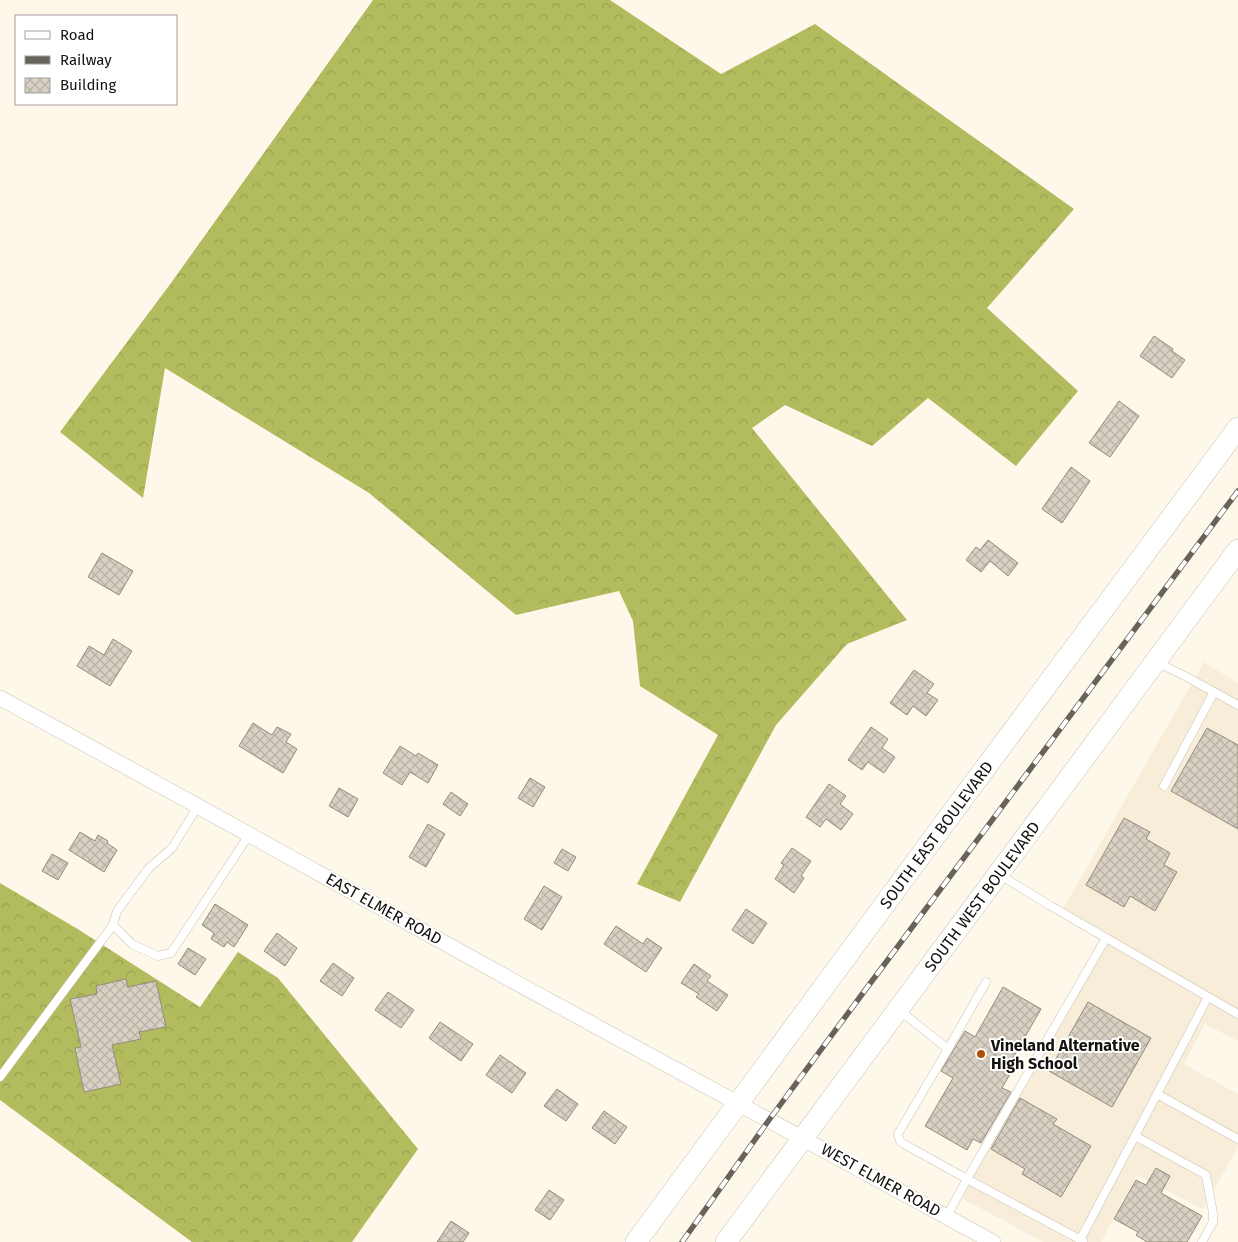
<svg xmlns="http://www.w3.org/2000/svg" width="1238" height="1242" viewBox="0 0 1238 1242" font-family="'Fira Sans',sans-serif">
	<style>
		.industrial { fill: #f8edd8 }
		.forest { fill: url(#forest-crowns) }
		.building { fill: url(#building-cross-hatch); stroke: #928c7f }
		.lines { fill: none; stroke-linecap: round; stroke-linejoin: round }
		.service-casing { stroke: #c9c3b5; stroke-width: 9 }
		.minor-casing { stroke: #c9c3b5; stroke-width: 16 }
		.secondary-casing { stroke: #c9c3b5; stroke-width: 22 }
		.service { stroke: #fff; stroke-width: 8 }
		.minor { stroke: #fff; stroke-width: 15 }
		.secondary { stroke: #fff; stroke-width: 21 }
		.rail-casing { stroke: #67635b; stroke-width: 5.5 }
		.rail { stroke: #fff; stroke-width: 4; stroke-dasharray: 11; stroke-linecap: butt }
		.poi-dot { fill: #af4f04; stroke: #fff; stroke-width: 2 }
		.labels { text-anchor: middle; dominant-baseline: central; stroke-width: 4; stroke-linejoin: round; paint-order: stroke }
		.street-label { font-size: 16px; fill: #15120e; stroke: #fff }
		.poi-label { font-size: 16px; font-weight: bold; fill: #15120e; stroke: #fff; text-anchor: start }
	</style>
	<defs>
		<pattern id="forest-crowns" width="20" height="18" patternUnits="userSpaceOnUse" patternTransform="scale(1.25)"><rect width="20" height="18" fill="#b2bc5e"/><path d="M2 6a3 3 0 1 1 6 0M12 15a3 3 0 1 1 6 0" fill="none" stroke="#98a150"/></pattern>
		<pattern id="building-cross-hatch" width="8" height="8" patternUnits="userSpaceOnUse" patternTransform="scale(1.25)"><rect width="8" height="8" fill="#d8d1c3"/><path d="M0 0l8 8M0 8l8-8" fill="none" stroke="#b8b2a6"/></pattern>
	</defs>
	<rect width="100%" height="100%" fill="#fef8ea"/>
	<path class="industrial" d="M1204,662l34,21v358l-33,-17 -21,40 54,30v53l-35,62 -66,-34 -36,67h-58l-83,-45 144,-266 -41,-22z"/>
	<g class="forest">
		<path d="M373,0h237l111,74 94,-50 259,185 -87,99 91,83 -62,75 -88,-68 -56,48 -87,-41 -33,23 155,192 -60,24 -71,81 -96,177 -43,-18 81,-149 -78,-49 -7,-65 -14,-30 -103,24 -147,-122 -204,-125 -22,130 -83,-66 111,-149z"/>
		<path d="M0,883l76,45 124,79 38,-55 40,26 140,171 -66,93h-160l-192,-142z"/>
	</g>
	<g class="building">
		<path d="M1154,336l19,13 -1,2 13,9 -13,18 -32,-22z"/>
		<path d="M1119,401l20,15 -29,41 -21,-14z"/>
		<path d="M1071,467l19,14 -28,42 -20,-14z"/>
		<path d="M988,540l30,23 -10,13 -18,-15 -9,11 -15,-12 10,-13 4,3z"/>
		<path d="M102,553l31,18 -14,24 -31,-18z"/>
		<path d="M113,639l19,12 -22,35 -33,-20 12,-20 15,9z"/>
		<path d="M914,670l20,14 -7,9 11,7 -12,16 -13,-10 -6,9 -17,-12z"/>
		<path d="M253,723l19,12 5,-8 14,7 -5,8 11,7 -14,24 -44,-27z"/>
		<path d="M871,727l17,12 -6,9 13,9 -11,16 -16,-11 -6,8 -14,-10z"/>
		<path d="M1207,728l31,17v84l-67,-38z"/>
		<path d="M400,746l16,10 2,-3 20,12 -10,18 -18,-11 -8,13 -19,-12z"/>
		<path d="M530,778l15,9 -12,20 -15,-9z"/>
		<path d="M829,784l17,12 -6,8 13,10 -12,16 -15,-11 -6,8 -14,-10z"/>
		<path d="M339,788l19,11 -10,18 -19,-11z"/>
		<path d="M451,792l17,12 -8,12 -17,-12z"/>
		<path d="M1124,818l26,14 -4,7 24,14 -6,12 13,7 -22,39 -25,-15 -6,11 -38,-22z"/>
		<path d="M428,824l17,10 -19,33 -17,-10z"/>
		<path d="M80,832l15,9 3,-6 10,6 -1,2 10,7 -13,22 -35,-22z"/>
		<path d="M792,848l19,13 -10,15 3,2 -10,15 -19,-14 9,-14 -3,-2z"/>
		<path d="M562,849l14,8 -8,14 -14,-8z"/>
		<path d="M52,854l16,9 -10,17 -16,-9z"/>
		<path d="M544,886l18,11 -20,33 -18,-11z"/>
		<path d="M215,904l33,21 -14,22 -7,-5 -3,5 -13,-8 3,-6 -12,-8z"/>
		<path d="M746,909l21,14 -14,21 -21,-14z"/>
		<path d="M616,926l27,18 4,-6 15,10 -16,24 -42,-28z"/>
		<path d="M277,933l20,15 -12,18 -21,-15z"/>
		<path d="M188,948l18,11 -11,16 -17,-11z"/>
		<path d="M333,963l21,15 -12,18 -22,-15z"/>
		<path d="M694,964l17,12 -4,5 21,14 -11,16 -21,-14 3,-3 -18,-11z"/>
		<path d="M126,979l2,8 28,-6 10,46 -27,5 2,7 -29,6 9,39 -37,8 -9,-44 6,-1 -11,-48 27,-5 -1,-8z"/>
		<path d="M1003,987l38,22 -32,56 5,2 -12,21 9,4 -30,51 -8,-4 -6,11 -42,-24 28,-48 -12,-7 24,-40 10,6z"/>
		<path d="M388,992l26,18 -13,18 -26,-18z"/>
		<path d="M1088,1002l63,36 -39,69 -63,-36z"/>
		<path d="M440,1022l33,22 -12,17 -32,-23z"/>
		<path d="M500,1055l26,18 -14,20 -26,-18z"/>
		<path d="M557,1089l21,15 -12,17 -22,-15z"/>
		<path d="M1020,1098l37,21 -4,5 38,22 -30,51 -39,-23 3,-5 -34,-20z"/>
		<path d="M604,1111l23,16 -12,17 -23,-16z"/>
		<path d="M1156,1168l14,8 -9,17 41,23 -15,26h-40l-11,-7 2,-3 -24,-13 22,-39 10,5z"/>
		<path d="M549,1190l15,10 -14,20 -15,-10z"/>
		<path d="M451,1221l18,12 -6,9h-26z"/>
	</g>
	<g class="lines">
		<g class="service-casing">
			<g id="service">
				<path d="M1158,663l27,13 53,29"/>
				<path d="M1164,786l50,-94"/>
				<path d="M198,806l-26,42 -23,20 -32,43 -4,14 19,19 26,12 13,-3 78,-118"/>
				<path d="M1000,875l49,30 189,109"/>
				<path d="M899,1010l49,39 -50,85 2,7 4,3 63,35 139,-241"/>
				<path d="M948,1049l38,-67"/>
				<path d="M0,1077l113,-152"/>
				<path d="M1157,1094l81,45"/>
				<path d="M1135,1136l73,-139"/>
				<path d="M947,1216l20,-37 116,62"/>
				<path d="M1080,1240l55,-104 71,39 7,38v9l-11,20"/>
			</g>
		</g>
		<g class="minor-casing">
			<path id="minor" d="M0,698c184,99 365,202 548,302 148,81 297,160 445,242"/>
		</g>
		<g class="secondary-casing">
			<g id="secondary">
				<path id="s1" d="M636,1242l327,-444 275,-370"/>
				<path id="s2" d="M726,1242l512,-692"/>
			</g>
		</g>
		<use href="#service" class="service"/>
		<use href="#minor" class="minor"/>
		<use href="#secondary" class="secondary"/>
		<g class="rail-casing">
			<path id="rail" d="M682,1242l87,-122 91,-123 378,-506"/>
		</g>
		<use href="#rail" class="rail"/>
	</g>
	<circle class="poi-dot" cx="981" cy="1054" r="5"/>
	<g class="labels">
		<g class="street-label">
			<text stroke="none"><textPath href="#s1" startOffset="506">SOUTH EAST BOULEVARD</textPath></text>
			<text stroke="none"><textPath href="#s2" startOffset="430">SOUTH WEST BOULEVARD</textPath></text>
			<text transform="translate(384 909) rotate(29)">EAST ELMER ROAD</text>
			<text transform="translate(881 1180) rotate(29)">WEST ELMER ROAD</text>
		</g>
		<g class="poi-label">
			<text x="991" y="1045">Vineland Alternative<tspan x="991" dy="18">High School</tspan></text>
		</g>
	</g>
	<rect x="15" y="15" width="162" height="90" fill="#ffffff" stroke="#a1a09f"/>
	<rect x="25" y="31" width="25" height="8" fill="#ffffff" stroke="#a1a09f"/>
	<text x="60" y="40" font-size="15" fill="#15120e">Road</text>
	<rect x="25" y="56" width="25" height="8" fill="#67635b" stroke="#a1a09f"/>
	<text x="60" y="65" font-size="15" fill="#15120e">Railway</text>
	<rect x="25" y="78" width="25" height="15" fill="url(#building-cross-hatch)" stroke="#a1a09f"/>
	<text x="60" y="90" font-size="15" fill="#15120e">Building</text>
</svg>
